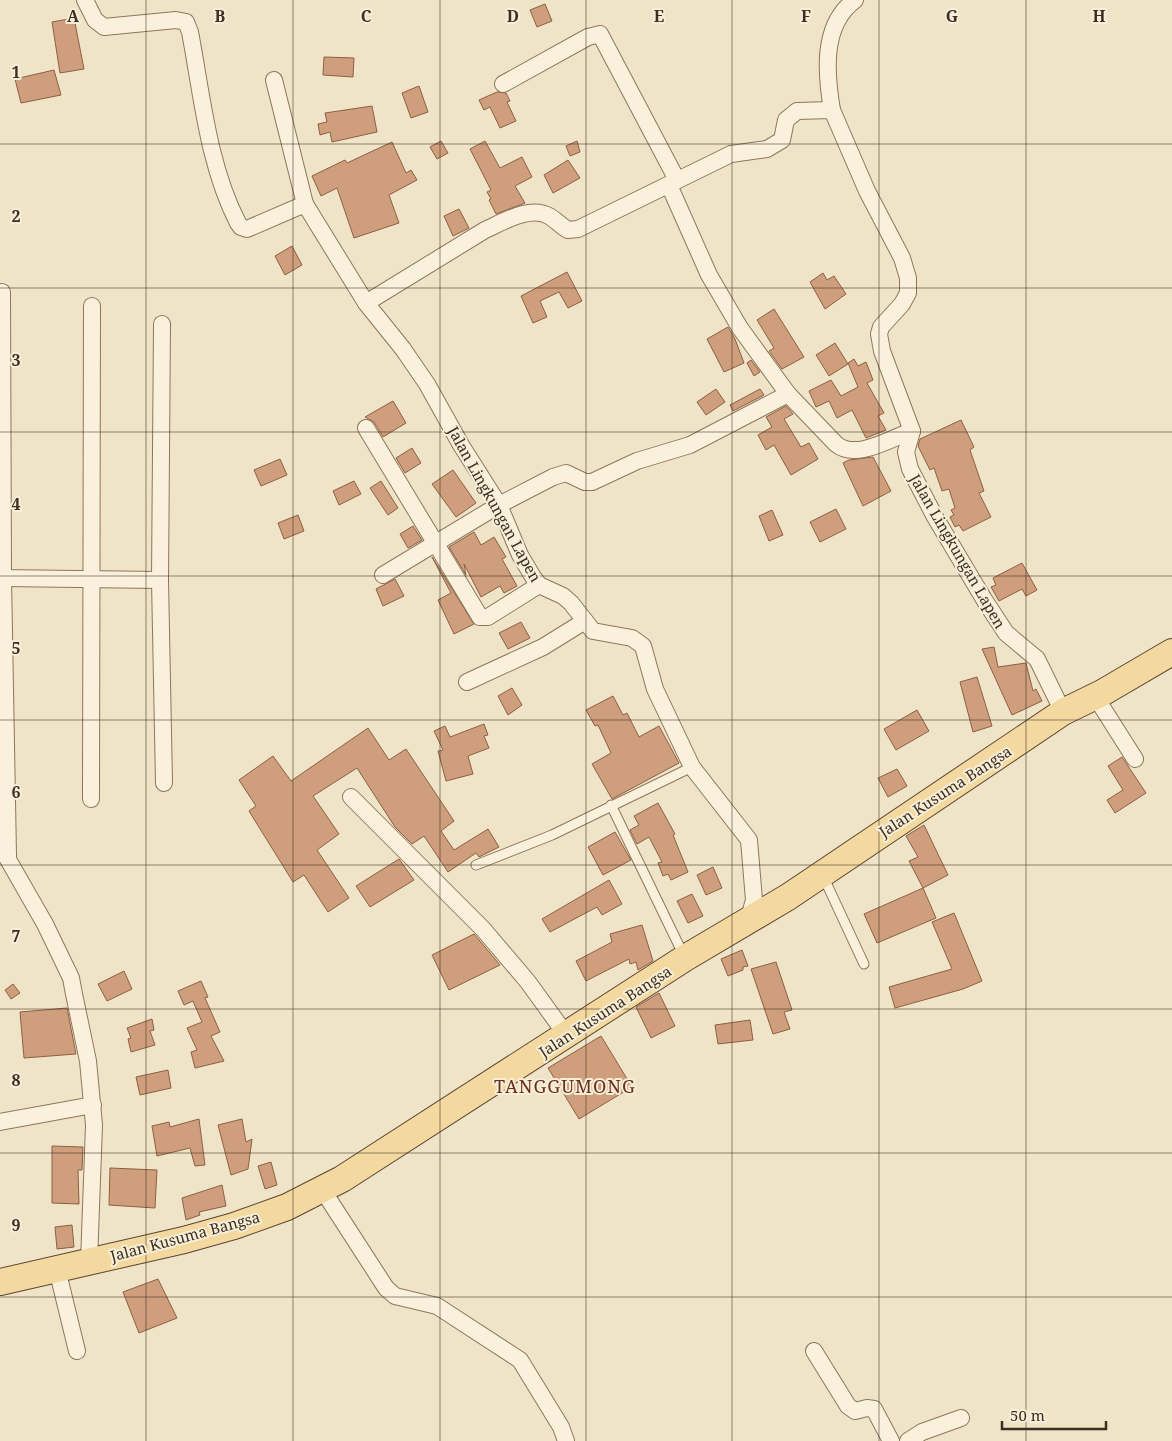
<svg xmlns="http://www.w3.org/2000/svg" width="1172" height="1441" viewBox="0 0 1172 1441" font-family="'Noto Serif',serif">
	<style>
		.building { fill: #cf9f7d; stroke: #8d5f41 }
		.lines { fill: none; stroke-linecap: round; stroke-linejoin: round }
		.lane-casing { stroke: #8d765c; stroke-width: 11 }
		.street-casing { stroke: #8d765c; stroke-width: 18 }
		.primary-casing { stroke: #5b4430; stroke-width: 28 }
		.lane { stroke: #faf1dc; stroke-width: 9 }
		.street { stroke: #faf1dc; stroke-width: 16 }
		.primary { stroke: #f3d9a0; stroke-width: 26 }
		.grid { fill: none; stroke: #3d2e20; stroke-width: 1; stroke-opacity: 0.55 }
		.labels { text-anchor: middle; dominant-baseline: central; stroke-width: 4; stroke-linejoin: round; paint-order: stroke }
		.street-label { font-size: 15px; fill: #3d2e20; stroke: #f7eed8 }
		.quarter-label { font-size: 18px; letter-spacing: 1px; fill: #6b2e1e; stroke: #f7eed8 }
		.grid-label { font-size: 16px; text-anchor: middle; font-weight: bold; fill: #3d2e20; stroke: #f7eed8; stroke-width: 4; stroke-linejoin: round; paint-order: stroke }
	</style>
	<rect width="100%" height="100%" fill="#f0e4c8"/>
	<g class="building">
		<path d="M545,4l7,17 -15,6 -7,-17z"/>
		<path d="M74,18l10,51 -24,4 -8,-51z"/>
		<path d="M324,57l30,1 -1,19 -30,-2z"/>
		<path d="M54,70l7,25 -40,8 -6,-24z"/>
		<path d="M419,86l9,26 -17,6 -9,-25z"/>
		<path d="M497,92l9,1 4,8 -3,1 9,19 -16,7 -10,-21 -6,3 -5,-10z"/>
		<path d="M372,106l5,26 -45,10 -2,-10 -10,3 -2,-11 9,-2 -2,-9z"/>
		<path d="M441,141l7,12 -11,6 -7,-12z"/>
		<path d="M485,141l15,27 22,-11 10,20 -17,9 10,17 -29,11 -7,-14 2,-1 -4,-7 4,-2 -21,-41z"/>
		<path d="M577,141l3,11 -10,4 -4,-10z"/>
		<path d="M392,142l14,31 5,-3 6,10 -28,15 10,28 -45,15 -17,-50 -16,8 -9,-20 33,-16 2,3z"/>
		<path d="M568,160l12,18 -27,15 -9,-18z"/>
		<path d="M459,209l10,19 -16,8 -9,-20z"/>
		<path d="M292,246l10,19 -17,10 -10,-19z"/>
		<path d="M567,272l15,29 -14,7 -9,-16 -19,9 7,16 -14,6 -12,-27z"/>
		<path d="M823,273l4,7 7,-4 12,18 -21,15 -15,-27z"/>
		<path d="M774,309l30,48 -22,12 -13,-18 5,-3 -17,-28z"/>
		<path d="M728,327l7,12 9,24 -20,9 -17,-33z"/>
		<path d="M835,343l13,21 -19,12 -13,-21z"/>
		<path d="M854,359l4,7 8,-4 7,18 -6,3 17,30 -6,3 8,14 -20,8 -14,-28 -15,8 -8,-17 -13,6 -7,-16 22,-11 10,16 17,-9 -10,-24z"/>
		<path d="M751,360l9,12 -6,4 -7,-13z"/>
		<path d="M716,389l9,13 -19,13 -9,-13z"/>
		<path d="M760,389l4,6 -31,16 -3,-6z"/>
		<path d="M393,401l13,22 -23,14 -9,-15 -9,-5z"/>
		<path d="M786,406l7,8 -9,5 17,28 8,-4 9,16 -27,16 -17,-30 -8,5 -8,-15 14,-8 -6,-10z"/>
		<path d="M961,420l13,27 -4,3 14,41 -5,2 12,24 -28,14 -4,-6 -4,2 -5,-10 4,-2 -3,-5 4,-2 -6,-19 -7,2 -8,-23 -4,2 -12,-24 2,-7z"/>
		<path d="M412,448l9,15 -16,10 -9,-15z"/>
		<path d="M873,457l18,34 -28,15 -20,-43 6,-3z"/>
		<path d="M280,459l7,16 -26,11 -7,-16z"/>
		<path d="M453,470l23,33 -20,14 -24,-33z"/>
		<path d="M354,481l7,13 -22,11 -6,-14z"/>
		<path d="M381,481l17,27 -10,7 -18,-27z"/>
		<path d="M836,509l10,20 -26,13 -10,-20z"/>
		<path d="M772,510l11,25 -14,6 -10,-25z"/>
		<path d="M298,515l6,16 -20,8 -6,-16z"/>
		<path d="M413,526l9,14 -14,8 -8,-14z"/>
		<path d="M474,532l7,13 13,-8 12,20 -4,2 15,27 -13,7 -4,-7 -19,11 -17,-33 2,11 -17,-28z"/>
		<path d="M432,557l42,67 -20,10 -16,-34 13,-7z"/>
		<path d="M1022,563l15,27 -11,6 -4,-7 -23,12 -8,-14 5,-2 -3,-7z"/>
		<path d="M395,579l9,17 -21,10 -7,-17z"/>
		<path d="M521,622l9,16 -22,11 -9,-16z"/>
		<path d="M994,647l4,20 28,-4 7,28 3,-2 6,12 -30,14 -30,-66z"/>
		<path d="M977,677l15,49 -19,6 -13,-50z"/>
		<path d="M512,688l10,17 -14,10 -10,-19z"/>
		<path d="M613,696l10,19 4,-2 12,24 20,-11 20,37 -67,36 -20,-35 19,-11 -13,-28 -3,1 -9,-16z"/>
		<path d="M917,710l12,21 -33,19 -12,-21z"/>
		<path d="M484,724l4,11 -4,1 5,12 -21,8 5,18 -27,7 -8,-30 5,-1 -9,-19 11,-5 5,11z"/>
		<path d="M368,728l21,32 17,-11 48,72 -13,10 13,19 34,-21 11,18 -20,10 -3,-4 -28,19 -24,-36 -12,8 -17,-17 -38,-59 -44,28 26,38 -22,16 32,48 -21,14 -24,-37 -11,7 -44,-71 7,-5 -17,-26 34,-24 18,25z"/>
		<path d="M1122,757l24,36 -31,20 -8,-13 16,-10 -15,-24z"/>
		<path d="M897,769l10,17 -19,11 -10,-19z"/>
		<path d="M658,803l17,31 -2,1 15,37 -17,8 -3,-6 -5,2 -5,-13 4,-1 -13,-25 -12,7 -7,-14 9,-5 -5,-9z"/>
		<path d="M924,825l24,50 -25,13 -14,-27 9,-4 -12,-21z"/>
		<path d="M615,832l16,28 -28,15 -15,-28z"/>
		<path d="M399,859l15,21 -44,27 -14,-21z"/>
		<path d="M713,867l9,21 -16,7 -9,-20z"/>
		<path d="M609,880l13,24 -20,11 -5,-8 -47,25 -8,-13z"/>
		<path d="M923,888l13,30 -59,25 -13,-29z"/>
		<path d="M692,894l11,22 -15,7 -11,-22z"/>
		<path d="M954,913l28,68 -19,8 -68,19 -6,-21 63,-18 -20,-47z"/>
		<path d="M642,925l11,36 -15,9 -2,-8 -6,2 -1,-5 -43,22 -10,-20 36,-19 -2,-8z"/>
		<path d="M474,934l26,31 -51,25 -17,-35z"/>
		<path d="M742,950l6,16 -5,1v3l-15,6 -7,-17z"/>
		<path d="M776,962l16,48 -8,2 6,17 -17,5 -22,-65z"/>
		<path d="M124,971l8,18 -25,12 -9,-17z"/>
		<path d="M201,981l7,16 -3,1 15,34 -9,4 13,25 -29,7 -4,-16 6,-2 -10,-22 15,-6 -9,-21 -9,4 -6,-14z"/>
		<path d="M13,984l7,9 -9,6 -6,-9z"/>
		<path d="M659,993l16,33 -24,12 -15,-31z"/>
		<path d="M67,1008l9,46 -52,4 -4,-46z"/>
		<path d="M152,1019l2,11 -4,1 5,14 -24,7 -3,-13 3,-1 -4,-10z"/>
		<path d="M750,1020l3,20 -35,4 -3,-19z"/>
		<path d="M601,1036l31,51 -53,32 -31,-51z"/>
		<path d="M168,1070l3,18 -31,7 -4,-18z"/>
		<path d="M199,1119l6,46 -10,1 -5,-18 -33,8 -5,-30 17,-4 1,5z"/>
		<path d="M242,1119l4,23 6,-3 -4,30 -17,6 -13,-50z"/>
		<path d="M52,1146l31,1 -1,23h-4l1,34 -27,-1z"/>
		<path d="M271,1162l6,23 -12,4 -7,-23z"/>
		<path d="M110,1168l47,2 -2,38 -46,-3z"/>
		<path d="M222,1185l4,21 -27,6 1,3 -14,5 -4,-22z"/>
		<path d="M72,1225l2,22 -17,2 -2,-22z"/>
		<path d="M158,1279l19,39 -38,15 -16,-41z"/>
	</g>
	<g class="lines">
		<g class="lane-casing">
			<g id="lane">
				<path d="M611,805l73,151"/>
				<path d="M476,865l76,-30 140,-68"/>
				<path d="M823,876l41,88"/>
			</g>
		</g>
		<g class="street-casing">
			<g id="street">
				<path d="M85,0l10,20 9,7 72,-7 10,2 4,10c12,63 18,133 48,191l3,4 6,2 58,-25 61,99"/>
				<path d="M274,80l31,124"/>
				<path d="M503,84l85,-47 12,-3 77,146"/>
				<path d="M832,110c-6,-36 -11,-85 23,-110"/>
				<path d="M669,185l40,90 31,53 48,66 48,50c20,17 55,-6 76,-13"/>
				<path d="M2,292l1,286 5,278"/>
				<path d="M162,324l-2,256 4,203"/>
				<path d="M366,428l114,189h8l51,-32"/>
				<path d="M383,575l116,-70 54,-28 13,-4 19,9h7l45,-21 53,-16 98,-51"/>
				<path d="M0,578l160,2"/>
				<path d="M467,682l76,-35 42,-26"/>
				<path d="M1095,696l40,63"/>
				<path d="M351,797l132,132 45,53 39,54"/>
				<path d="M91,799l1,-493"/>
				<path d="M2,849l43,75 26,54 3,16 14,67 6,64 -5,137"/>
				<path d="M749,918l5,-18 -5,-60 -57,-73 -37,-78 -12,-43 -11,-8 -39,-7 -22,-28 -8,-7 -24,-11 -6,-8 -13,-22 -21,-50 -38,-60 -34,-61 -24,-35 -37,-46 119,-73c18,-8 45,-25 64,-14 7,4 12,10 19,14l10,-1 153,-75 36,-5 15,-9 4,-20 11,-9 35,-1 35,81 35,67 6,20v15l-6,11 -21,23 -2,7 3,17 30,80 -6,21 4,17 25,48 50,84 21,32 31,26 26,53"/>
				<path d="M0,1122l93,-17"/>
				<path d="M322,1189l64,99 9,8 42,10 83,54 41,67 5,14"/>
				<path d="M57,1269l20,82"/>
				<path d="M814,1351l34,55 7,5 12,-3 7,1 17,32"/>
				<path d="M908,1441l14,-9 39,-14"/>
			</g>
		</g>
		<g class="primary-casing">
			<path id="primary" d="M0,1282l184,-42 50,-14 53,-19 55,-28 343,-221 103,-61 275,-185 39,-19 70,-41"/>
		</g>
		<use href="#lane" class="lane"/>
		<use href="#street" class="street"/>
		<use href="#primary" class="primary"/>
	</g>
	<path class="grid" d="M146,0v1441M293,0v1441M440,0v1441M586,0v1441M732,0v1441M879,0v1441M1026,0v1441M0,144h1172M0,288h1172M0,432h1172M0,576h1172M0,720h1172M0,865h1172M0,1009h1172M0,1153h1172M0,1297h1172"/>
	<g class="labels">
		<g class="street-label">
			<text transform="translate(495 504) rotate(61)">Jalan Lingkungan Lapen</text>
			<text transform="translate(958 551) rotate(60)">Jalan Lingkungan Lapen</text>
			<text transform="translate(945 791) rotate(-33)">Jalan Kusuma Bangsa</text>
			<text transform="translate(605 1011) rotate(-33)">Jalan Kusuma Bangsa</text>
			<text transform="translate(185 1236) rotate(-15)">Jalan Kusuma Bangsa</text>
		</g>
		<g class="quarter-label">
			<text x="565" y="1086">TANGGUMONG</text>
		</g>
	</g>
	<g class="grid-label">
		<text x="73" y="22">A</text>
		<text x="220" y="22">B</text>
		<text x="366" y="22">C</text>
		<text x="513" y="22">D</text>
		<text x="659" y="22">E</text>
		<text x="806" y="22">F</text>
		<text x="952" y="22">G</text>
		<text x="1099" y="22">H</text>
		<text x="16" y="78">1</text>
		<text x="16" y="222">2</text>
		<text x="16" y="366">3</text>
		<text x="16" y="510">4</text>
		<text x="16" y="654">5</text>
		<text x="16" y="798">6</text>
		<text x="16" y="942">7</text>
		<text x="16" y="1086">8</text>
		<text x="16" y="1231">9</text>
	</g>
	<path d="M1002 1421v8h104v-8" fill="none" stroke="#3d2e20" stroke-width="2.5"/>
	<text x="1010" y="1421" font-size="15" fill="#3d2e20" stroke="#f7eed8" stroke-width="4" paint-order="stroke">50 m</text>
</svg>
